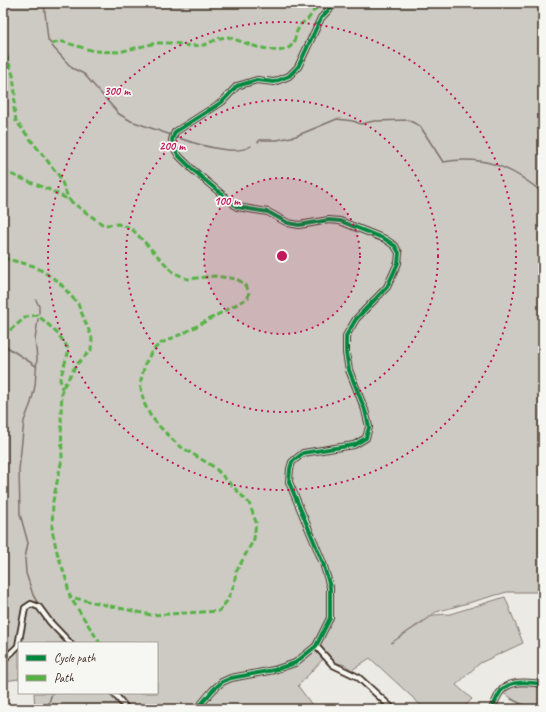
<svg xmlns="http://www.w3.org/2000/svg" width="546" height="712" viewBox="0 0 546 712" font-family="Caveat,sans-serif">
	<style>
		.green { fill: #cdcac4; stroke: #847a71 }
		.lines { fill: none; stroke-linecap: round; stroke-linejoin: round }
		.stream { stroke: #7c7167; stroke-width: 1.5 }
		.street-casing { stroke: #3b2a1e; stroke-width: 8 }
		.street { stroke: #f6f6f2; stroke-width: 4.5 }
		.quiet { stroke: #57b245; stroke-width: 3; stroke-dasharray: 6 3; stroke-linecap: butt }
		.cycleway-casing { stroke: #f6f6f2; stroke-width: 6 }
		.cycleway { stroke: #00873e; stroke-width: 4 }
		.ring { fill: none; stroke: #c2185b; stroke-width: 2; stroke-dasharray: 2 4 }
		.centre { fill: #c2185b; stroke: #f6f6f2; stroke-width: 2 }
		.ring-label { font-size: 12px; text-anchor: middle; font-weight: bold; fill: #c2185b; stroke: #f6f6f2; stroke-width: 3.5; stroke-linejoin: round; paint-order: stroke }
	</style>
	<rect width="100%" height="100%" fill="#ebeae5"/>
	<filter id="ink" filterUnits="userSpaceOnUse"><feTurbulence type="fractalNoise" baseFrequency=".025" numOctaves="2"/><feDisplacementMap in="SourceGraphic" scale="8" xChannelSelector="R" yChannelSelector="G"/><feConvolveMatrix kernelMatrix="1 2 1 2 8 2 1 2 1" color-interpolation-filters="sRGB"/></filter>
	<g filter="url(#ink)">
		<g class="green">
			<path d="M3,3h540v589h-36l-71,20 -45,31 43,-28 16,-1 55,-17 18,46 -43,20 -24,22 16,14 -7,7 -1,3h-39l-55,-51 -18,12 -7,-5 -22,-6 -25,27 17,23h-188l-8,-16h38v-50h-138v36l-16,2z"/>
			<path d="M543,684v25h-17l-6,-5 -13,-9 -8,-3 8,-7z"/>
			<path d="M34,693h74l5,6 13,10h-91z"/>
		</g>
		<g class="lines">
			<g class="stream">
				<path d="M44,3l4,37 3,4"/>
				<path d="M52,46l20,22 12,6 35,40 12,7 40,14"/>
				<path d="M176,137c17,6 59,20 75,9"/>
				<path d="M258,142l2,-2h17l19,-4 41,-17 16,2 8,3 13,-3 34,-1 12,6 23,36c41,-7 69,5 100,31"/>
				<path d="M36,300l3,6v7"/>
				<path d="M38,319l-3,21 2,18 -2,28 -4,17 -7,18 -5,49 1,44 8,29 -3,15 1,15 7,22 6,10"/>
				<path d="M4,345l32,21"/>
				<path d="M511,699l21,10"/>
				<path d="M47,709l5,-16"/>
			</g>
			<g class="street-casing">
				<g id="street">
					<path d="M316,646l17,19 25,12 35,32"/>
					<path d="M3,660l10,-9 5,-5 7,-38 6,-4 8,3 11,15 20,21"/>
					<path d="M114,693l13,16"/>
					<path d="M197,709l16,-19 9,-8 9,-4 43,-8 21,-7 21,-17 14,-28v-31l-7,-24 -34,-81 1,-13 2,-7 11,-9 51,-8 12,-7 3,-11 -4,-17 -16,-40 -3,-17v-17l10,-17 31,-32 11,-24 1,-10 -4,-7 -10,-7 -45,-18 -11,-1 -30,5 -11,-2 -20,-11 -31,-5 -44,-37 -14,-14 -5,-8 -2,-8 3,-8 47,-30 15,-16 20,-6 17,2 15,-6 9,-9 23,-49 14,-15"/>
					<path d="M492,709c2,-5 4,-10 7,-15 8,-15 30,-12 44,-10"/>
				</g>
			</g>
			<use href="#street" class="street"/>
			<g class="quiet">
				<path d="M52,44l8,-3 34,10 25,1 37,-9h18l16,3 14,-1 16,-7 8,-1 29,10 21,4 5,-1 7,-3 4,-5 3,-11 4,-7 8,-6 5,-8 8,-7"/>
				<path d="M3,46l10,29 2,18 -1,15 2,13 44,56 9,23"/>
				<path d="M3,171l47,19 19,10 33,24 3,1 13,-1 13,4 42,44 14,7 28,-3 22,3 7,5 5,7 -1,7 -62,34 -27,12 -8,9 -6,11 -5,20 4,19 6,12 9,11 19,19 36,22 35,36 7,19 -2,17 -18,33 -2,13 -7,16 -8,10 -68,4 -81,-18"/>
				<path d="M3,258l31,8 24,15 20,23 14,34 -1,12 -14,14 -15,25 -1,26 1,44 -9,42 -1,29 5,22 9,27 4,18 30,46"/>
				<path d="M3,336l23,-19 11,-2c13,10 24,21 32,35l-9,29 2,10"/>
				<path d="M543,454v6"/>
				<path d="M3,598l3,10 -3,13"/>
			</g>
			<g class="cycleway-casing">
				<g id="cycleway">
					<path d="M197,709l16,-19 9,-8 9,-4 43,-8 21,-7 21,-17 14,-28v-31l-7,-24 -34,-81 1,-13 2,-7 11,-9 51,-8 12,-7 3,-11 -4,-17 -16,-40 -3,-17v-17l10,-17 31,-32 11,-24 1,-10 -4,-7 -10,-7 -45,-18 -11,-1 -30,5 -11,-2 -20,-11 -31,-5 -44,-37 -14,-14 -5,-8 -2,-8 3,-8 47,-30 15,-16 20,-6 17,2 15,-6 9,-9 23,-49 14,-15"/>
					<path d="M492,709c2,-5 4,-10 7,-15 8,-15 30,-12 44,-10"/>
				</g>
			</g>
			<use href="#cycleway" class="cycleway"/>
		</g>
	</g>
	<circle cx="282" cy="256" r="78" fill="#c2185b" fill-opacity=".12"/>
	<g class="ring">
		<circle cx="282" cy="256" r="78"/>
		<circle cx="282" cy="256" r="156"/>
		<circle cx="282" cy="256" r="234"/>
	</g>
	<circle cx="282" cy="256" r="6" class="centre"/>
	<g class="ring-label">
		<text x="117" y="95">300 m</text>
		<text x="172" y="150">200 m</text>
		<text x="227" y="205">100 m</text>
	</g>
	<rect width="546" height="712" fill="none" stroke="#f6f6f2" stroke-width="16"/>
	<rect x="8" y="8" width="530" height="696" fill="none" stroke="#3b2a1e" stroke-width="1.5" filter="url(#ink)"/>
	<rect x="18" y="642" width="140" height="52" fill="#f6f6f2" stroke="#aba49d"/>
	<rect x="26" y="655" width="20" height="6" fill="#00873e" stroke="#aba49d"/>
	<text x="54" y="662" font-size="12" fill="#3b2a1e">Cycle path</text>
	<rect x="26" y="675" width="20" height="6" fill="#57b245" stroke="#aba49d"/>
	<text x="54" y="682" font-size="12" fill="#3b2a1e">Path</text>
</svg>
